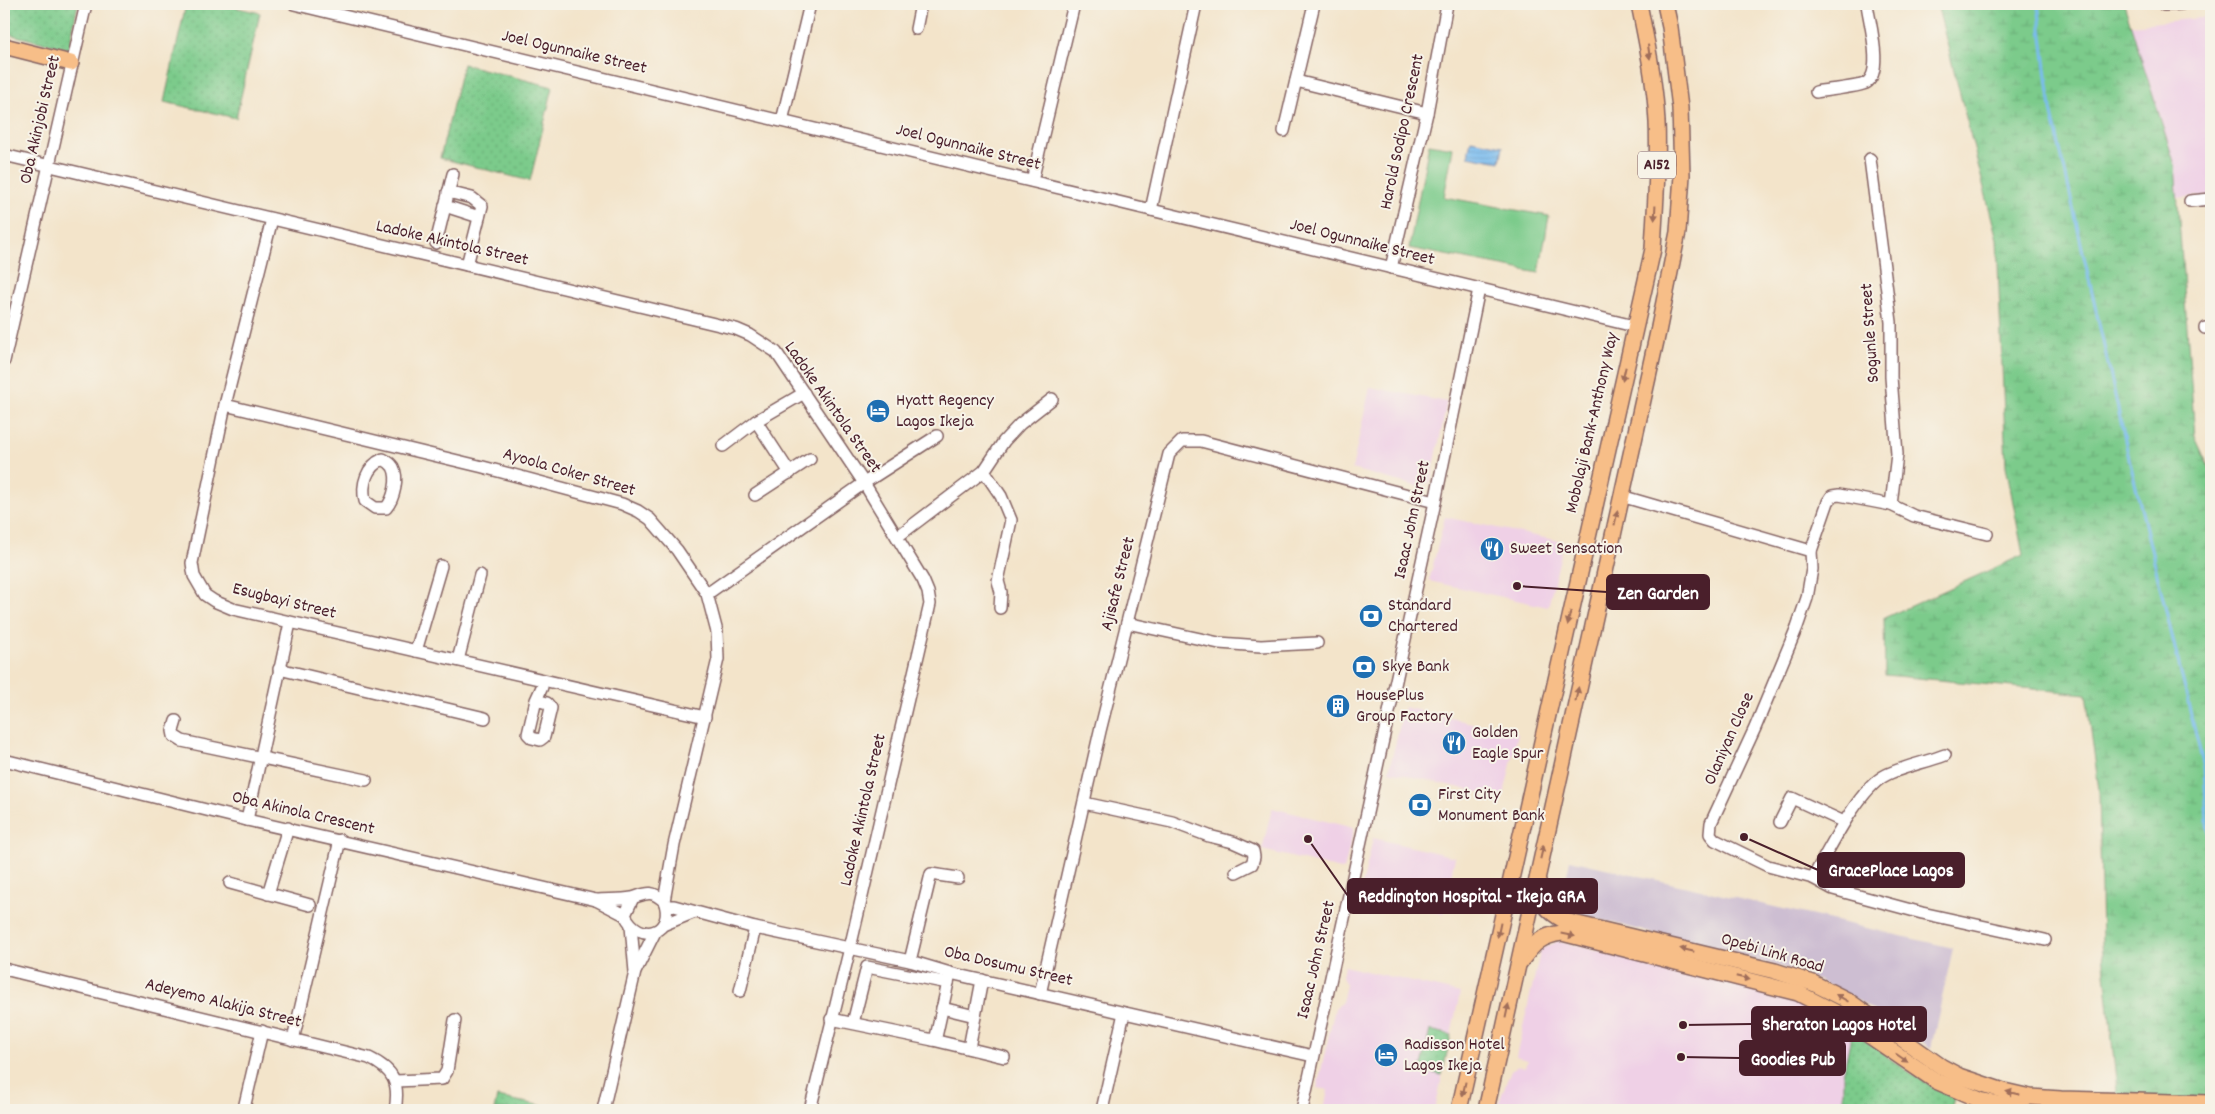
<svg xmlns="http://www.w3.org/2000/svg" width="2215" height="1114" viewBox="0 0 2215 1114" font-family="Dekko,sans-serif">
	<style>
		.built { fill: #efd0e6 }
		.industrial { fill: #cdbed2 }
		.grass { fill: url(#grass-dots); stroke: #62755b }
		.wetland { fill: url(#wetland-marsh); stroke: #62755b }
		.pitch { fill: #7bcb8b; stroke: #62755b }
		.water { fill: url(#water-rules); stroke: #626e8d }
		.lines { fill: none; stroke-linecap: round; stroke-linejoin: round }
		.stream { stroke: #7abcef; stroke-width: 3 }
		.minor-casing { stroke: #856463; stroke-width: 14 }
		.major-casing { stroke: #856463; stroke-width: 18 }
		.minor { stroke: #fff; stroke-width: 11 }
		.major { stroke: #f7be88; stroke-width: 15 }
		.oneway { fill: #a06e5a }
		.labels { text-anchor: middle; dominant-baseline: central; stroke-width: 4; stroke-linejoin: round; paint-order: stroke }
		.shield { fill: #f7f3e8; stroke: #7e5f64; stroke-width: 1 }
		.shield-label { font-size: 16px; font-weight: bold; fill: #4a1f2b }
		.street-label { font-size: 18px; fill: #4a1f2b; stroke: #f7f3e8 }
		.poi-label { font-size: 18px; fill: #4a1f2b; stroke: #f7f3e8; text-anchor: start }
		.leader { fill: none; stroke: #4a1f2b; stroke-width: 2 }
		.callout-dot { fill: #4a1f2b; stroke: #f7f3e8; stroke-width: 2 }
		.callout { fill: #4a1f2b; stroke: #4a1f2b; stroke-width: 2 }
		.callout-label { font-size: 19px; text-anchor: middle; font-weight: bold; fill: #fff }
	</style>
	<defs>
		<pattern id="grass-dots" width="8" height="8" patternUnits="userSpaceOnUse" patternTransform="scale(1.25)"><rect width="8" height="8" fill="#7bcb8b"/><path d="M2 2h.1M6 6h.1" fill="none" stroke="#6cae78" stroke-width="1.8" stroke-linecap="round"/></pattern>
		<pattern id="wetland-marsh" width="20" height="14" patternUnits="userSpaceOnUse" patternTransform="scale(1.25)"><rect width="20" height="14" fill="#7bcb8b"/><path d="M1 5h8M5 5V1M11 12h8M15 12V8" fill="none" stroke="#6cae78"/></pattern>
		<pattern id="water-rules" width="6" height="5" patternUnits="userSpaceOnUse" patternTransform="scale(1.25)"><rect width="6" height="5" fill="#7abcef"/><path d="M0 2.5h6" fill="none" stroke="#6ba1cd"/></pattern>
	</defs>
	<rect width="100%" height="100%" fill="#f7f3e8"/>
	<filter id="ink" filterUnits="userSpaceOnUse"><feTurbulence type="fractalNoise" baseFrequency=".02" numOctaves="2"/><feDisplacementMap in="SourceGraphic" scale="10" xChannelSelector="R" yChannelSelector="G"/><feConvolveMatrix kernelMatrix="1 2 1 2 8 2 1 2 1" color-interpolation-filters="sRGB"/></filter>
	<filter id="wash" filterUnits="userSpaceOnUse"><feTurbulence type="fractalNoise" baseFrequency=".0096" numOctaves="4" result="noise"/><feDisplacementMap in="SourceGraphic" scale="20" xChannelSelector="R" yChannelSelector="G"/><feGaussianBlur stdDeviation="1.12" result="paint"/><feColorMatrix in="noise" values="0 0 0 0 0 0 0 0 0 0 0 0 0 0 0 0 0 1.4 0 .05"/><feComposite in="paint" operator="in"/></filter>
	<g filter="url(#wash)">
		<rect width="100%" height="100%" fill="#f3e4ca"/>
		<g class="built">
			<path d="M2211,17v178l-34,3 -2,-33 -45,-140z"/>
			<path d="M1370,387l77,15 -16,80 -12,5 -67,-18z"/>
			<path d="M1445,517l119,25 -16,65 -119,-26z"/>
			<path d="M1404,707l114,27 -15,64 -114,-27z"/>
			<path d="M1272,808l82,20 -10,42 -82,-20z"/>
			<path d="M1373,838l82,19 -12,57 -83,-18z"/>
			<path d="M1558,941l220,54 40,15 55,36 28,22 29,18 24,12 -3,12h-455l15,-40 6,-4 9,2 2,-8 -12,-3 25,-108z"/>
			<path d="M1344,966l116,27 -25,117h-118l7,-1 4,-19 -11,-2 18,-80 7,-6 4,-17 -4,-8z"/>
		</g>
		<path class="industrial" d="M1570,860l383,88 -22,100 -72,-47 -55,-28 -244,-64z"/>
		<g class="grass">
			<path d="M4,4h74l-9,45 -65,-16z"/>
			<path d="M186,4h35l39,9 -24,105 -72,-16z"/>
			<path d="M463,64l90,23 -23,94 -90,-23z"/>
			<path d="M1430,1030l21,5 -9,40 -21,-5z"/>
			<path d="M1852,1031c33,24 65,49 102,67l-3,12h-108v-35z"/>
			<path d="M497,1097l67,13h-70z"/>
		</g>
		<path class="wetland" d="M1937,4h187l51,161 20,272 16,35v638h-92l-17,-167 -3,-153 -13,-96 -201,-19 -1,-57 139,-63 -17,-89 -9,-227z"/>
		<path class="pitch" d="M1429,144l24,4 -9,49 105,19 -10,57 -130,-25z"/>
		<path class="water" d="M1471,140l32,6 -3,16 -32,-6z"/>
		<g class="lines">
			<path class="stream" d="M2038,4l13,105 78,349 75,310 7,119"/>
		</g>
	</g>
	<g filter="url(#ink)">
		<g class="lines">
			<g class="minor-casing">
				<g id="minor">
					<path d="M294,4l1340,322"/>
					<path d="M2164,5l17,-1"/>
					<path d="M916,29l5,-25"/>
					<path d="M1296,81l131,32"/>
					<path d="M1816,92c10,-2 44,-5 50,-9 18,-11 3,-62 1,-79"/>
					<path d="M782,121l28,-117"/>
					<path d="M1284,131l30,-127"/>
					<path d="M4,155l732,174 14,6 26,17 88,131 59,97 5,12 2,12 -80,344 -40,162"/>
					<path d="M1870,159l21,163v55l6,77 -6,51"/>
					<path d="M1032,181l42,-177"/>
					<path d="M448,192l24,6 10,8 -15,59"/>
					<path d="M2190,201l21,-2"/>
					<path d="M445,206l34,11"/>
					<path d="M1151,210l45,-206"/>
					<path d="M272,219l-47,186 -33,158 2,13 11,19 9,6 19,8 472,108"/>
					<path d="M436,243l17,-69"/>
					<path d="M1391,268l36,-155 20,-109"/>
					<path d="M2205,328h6"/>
					<path d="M4,361l82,-357"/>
					<path d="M225,405l258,62 139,37 16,7 12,8 27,31 30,44 10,38 1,27 -44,186 -10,56"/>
					<path d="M756,421l34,52"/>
					<path d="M723,446l33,-25 48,-28"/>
					<path d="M383,459c4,2 8,5 10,8 6,11 1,32 -7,41h-11l-10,-7c-4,-17 2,-35 18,-42z"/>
					<path d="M984,471l17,25 10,24 -13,61 3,11 -1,16"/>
					<path d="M755,495l55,-36"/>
					<path d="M1621,496l190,55"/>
					<path d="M1987,534l-73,-18 -23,-11 -52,-10 -7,1 -4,6 -17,49 1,18 -5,29 -10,29 -42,101 -44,95 -1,11 5,6 53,26 45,12 20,11 89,24 123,27"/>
					<path d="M897,537l87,-66 20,-30 16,-17 32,-25"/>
					<path d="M707,594l157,-111 73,-47"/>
					<path d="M1127,623l92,20 42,3 56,-3"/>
					<path d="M416,651l25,-85"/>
					<path d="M458,660l22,-85"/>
					<path d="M279,669l206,49"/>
					<path d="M536,700l11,3 4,5 -7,29 -4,3 -8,-2 -4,-4 8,-34 6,-13"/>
					<path d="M176,721l-3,10 1,5 8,5 184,39"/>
					<path d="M4,760l243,60 349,80 29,15"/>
					<path d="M1084,803l88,19 37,14 24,6 20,9 1,6 -2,7 -16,8"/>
					<path d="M247,820l43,-197"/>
					<path d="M1780,822l12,-24 52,24"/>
					<path d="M1813,878c15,-27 46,-90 73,-103 16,-8 41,-13 59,-20"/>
					<path d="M230,883l80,22"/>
					<path d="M268,894l20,-66"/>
					<path d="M596,900c11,-1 25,0 36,-2 14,-4 18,-9 32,3 12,31 -24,45 -39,14l8,-17"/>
					<path d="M666,906h8l81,22 155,33 40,12 363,83"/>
					<path d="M663,925l32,-13"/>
					<path d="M910,961l21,-87 27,4"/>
					<path d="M4,969l365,89c25,12 31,25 26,52"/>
					<path d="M636,970l19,-38"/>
					<path d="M740,991l15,-63"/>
					<path d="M1040,994l60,-263 69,-277 13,-13h19l234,61"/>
					<path d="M942,1008l33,8"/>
					<path d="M831,1019l102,21 3,-3 13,-59"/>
					<path d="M853,1023l14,-56 81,16"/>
					<path d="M293,1040l47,-200"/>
					<path d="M933,1040l71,17"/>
					<path d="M969,1048l13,-68"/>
					<path d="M396,1081l46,-2 5,-8 8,-51"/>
					<path d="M245,1104l17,-73"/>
					<path d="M603,1110l32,-138 -4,-46"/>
					<path d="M1102,1110l22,-97"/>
					<path d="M1302,1110l133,-608 44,-213"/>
				</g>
			</g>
			<g class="major-casing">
				<g id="major">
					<path d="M4,46l67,17"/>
					<path d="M1538,881c4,23 7,29 27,40l210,50 38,12 34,17 95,67 17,9 45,15 26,6 31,2 150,4"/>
					<path d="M1520,962c13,-17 19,-26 42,-29l236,60 37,19 101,69 44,19 44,10"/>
					<path d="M1459,1110l194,-861c2,-42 6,-85 4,-127 -2,-40 -10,-79 -18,-118"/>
					<path d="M1486,1110l172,-778 20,-100 4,-57 -2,-67 -10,-81 -5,-23"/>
				</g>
			</g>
			<use href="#minor" class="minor"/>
			<use href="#major" class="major"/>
		</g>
		<defs><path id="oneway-solid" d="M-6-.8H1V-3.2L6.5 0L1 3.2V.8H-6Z" transform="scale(1.25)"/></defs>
		<g class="oneway">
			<use href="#oneway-solid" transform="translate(1649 52) rotate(82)"/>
			<use href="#oneway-solid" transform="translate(1655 213) rotate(93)"/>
			<use href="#oneway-solid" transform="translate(1624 374) rotate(103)"/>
			<use href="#oneway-solid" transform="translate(1616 518) rotate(-78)"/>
			<use href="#oneway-solid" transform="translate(1569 618) rotate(103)"/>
			<use href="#oneway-solid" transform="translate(1577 694) rotate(-78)"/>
			<use href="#oneway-solid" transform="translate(1542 852) rotate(-77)"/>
			<use href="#oneway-solid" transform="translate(1499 930) rotate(102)"/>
			<use href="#oneway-solid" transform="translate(1568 935) rotate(11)"/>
			<use href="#oneway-solid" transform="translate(1687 950) rotate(-167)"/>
			<use href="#oneway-solid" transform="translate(1743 978) rotate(14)"/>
			<use href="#oneway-solid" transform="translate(1842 998) rotate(-150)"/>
			<use href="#oneway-solid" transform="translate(1507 1011) rotate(-78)"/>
			<use href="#oneway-solid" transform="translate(1902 1058) rotate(35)"/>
			<use href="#oneway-solid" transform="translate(1464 1089) rotate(102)"/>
			<use href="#oneway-solid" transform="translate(2013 1093) rotate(-167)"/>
		</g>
	</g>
	<defs>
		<g id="hotel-disc" transform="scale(1.25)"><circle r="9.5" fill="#1f6fb2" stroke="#f7f3e8"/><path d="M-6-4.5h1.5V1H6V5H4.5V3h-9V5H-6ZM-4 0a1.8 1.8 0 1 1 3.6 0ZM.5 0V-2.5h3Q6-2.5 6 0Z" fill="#fff"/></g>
		<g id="restaurant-disc" transform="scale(1.25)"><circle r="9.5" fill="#1f6fb2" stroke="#f7f3e8"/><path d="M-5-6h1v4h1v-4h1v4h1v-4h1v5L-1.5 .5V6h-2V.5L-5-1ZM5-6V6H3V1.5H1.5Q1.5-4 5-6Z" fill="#fff"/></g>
		<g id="bank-disc" transform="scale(1.25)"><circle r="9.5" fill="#1f6fb2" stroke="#f7f3e8"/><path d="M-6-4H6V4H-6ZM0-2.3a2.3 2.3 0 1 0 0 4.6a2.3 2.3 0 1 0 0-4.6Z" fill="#fff"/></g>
		<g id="building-disc" transform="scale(1.25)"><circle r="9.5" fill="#1f6fb2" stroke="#f7f3e8"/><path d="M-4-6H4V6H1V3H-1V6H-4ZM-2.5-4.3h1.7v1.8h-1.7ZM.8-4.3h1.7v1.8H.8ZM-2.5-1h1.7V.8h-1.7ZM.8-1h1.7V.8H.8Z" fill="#fff"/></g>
	</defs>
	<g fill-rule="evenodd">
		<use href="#hotel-disc" x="878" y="411"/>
		<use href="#restaurant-disc" x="1492" y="549"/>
		<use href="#bank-disc" x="1371" y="616"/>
		<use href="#bank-disc" x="1364" y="667"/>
		<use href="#building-disc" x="1338" y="706"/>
		<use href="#restaurant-disc" x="1454" y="743"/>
		<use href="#bank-disc" x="1420" y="805"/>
		<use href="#hotel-disc" x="1386" y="1055"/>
	</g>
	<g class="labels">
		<rect class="shield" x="1638" y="151.5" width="38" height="27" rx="4"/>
		<g class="shield-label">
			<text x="1657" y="165">A152</text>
		</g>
		<g class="street-label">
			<text transform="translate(574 53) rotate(13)">Joel Ogunnaike Street</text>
			<text transform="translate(41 120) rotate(-77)">Oba Akinjobi Street</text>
			<text transform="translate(1403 132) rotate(-78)">Harold Sodipo Crescent</text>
			<text transform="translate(968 148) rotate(14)">Joel Ogunnaike Street</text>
			<text transform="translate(1362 243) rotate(14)">Joel Ogunnaike Street</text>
			<text transform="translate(452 244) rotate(13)">Ladoke Akintola Street</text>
			<text transform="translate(1871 333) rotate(-94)">Sogunle Street</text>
			<text transform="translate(832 408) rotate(55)">Ladoke Akintola Street</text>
			<text transform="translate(1593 423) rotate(-77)">Mobolaji Bank-Anthony Way</text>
			<text transform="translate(569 473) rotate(16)">Ayoola Coker Street</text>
			<text transform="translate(1413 520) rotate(-78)">Isaac John Street</text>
			<text transform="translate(1119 584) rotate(-76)">Ajisafe Street</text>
			<text transform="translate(284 602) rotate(14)">Esugbayi Street</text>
			<text transform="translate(1730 739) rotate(-66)">Olaniyan Close</text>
			<text transform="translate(864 810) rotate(-77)">Ladoke Akintola Street</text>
			<text transform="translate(303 814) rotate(13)">Oba Akinola Crescent</text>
			<text transform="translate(1772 954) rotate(16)">Opebi Link Road</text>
			<text transform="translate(1317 960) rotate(-77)">Isaac John Street</text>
			<text transform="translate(1008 967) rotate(13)">Oba Dosumu Street</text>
			<text transform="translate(223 1004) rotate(14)">Adeyemo Alakija Street</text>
		</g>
		<g class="poi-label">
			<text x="896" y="401">Hyatt Regency<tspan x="896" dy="21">Lagos Ikeja</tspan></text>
			<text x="1510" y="549">Sweet Sensation</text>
			<text x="1388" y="606">Standard<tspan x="1388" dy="21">Chartered</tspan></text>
			<text x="1382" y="667">Skye Bank</text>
			<text x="1356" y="696">HousePlus<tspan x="1356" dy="21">Group Factory</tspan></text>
			<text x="1472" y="733">Golden<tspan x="1472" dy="21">Eagle Spur</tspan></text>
			<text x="1438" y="795">First City<tspan x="1438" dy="21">Monument Bank</tspan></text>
			<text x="1404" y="1045">Radisson Hotel<tspan x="1404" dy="21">Lagos Ikeja</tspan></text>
		</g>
	</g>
	<path class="leader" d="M1517 586L1607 592M1744 837L1818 870M1308 839L1348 896M1683 1025L1752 1024M1681 1057L1740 1058"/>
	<g class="callout-dot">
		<circle cx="1517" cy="586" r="5"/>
		<circle cx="1744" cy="837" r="5"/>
		<circle cx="1308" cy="839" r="5"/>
		<circle cx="1683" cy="1025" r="5"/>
		<circle cx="1681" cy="1057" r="5"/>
	</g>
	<g class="callout">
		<rect x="1607" y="575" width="102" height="34" rx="5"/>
		<rect x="1818" y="853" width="146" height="34" rx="5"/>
		<rect x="1348" y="879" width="249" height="34" rx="5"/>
		<rect x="1752" y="1007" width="174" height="34" rx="5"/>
		<rect x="1740" y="1041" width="105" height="34" rx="5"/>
	</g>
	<g class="callout-label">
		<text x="1658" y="599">Zen Garden</text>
		<text x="1891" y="876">GracePlace Lagos</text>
		<text x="1472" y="902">Reddington Hospital - Ikeja GRA</text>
		<text x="1839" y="1030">Sheraton Lagos Hotel</text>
		<text x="1793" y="1065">Goodies Pub</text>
	</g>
	<rect width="2215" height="1114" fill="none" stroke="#f7f3e8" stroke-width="20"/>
</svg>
